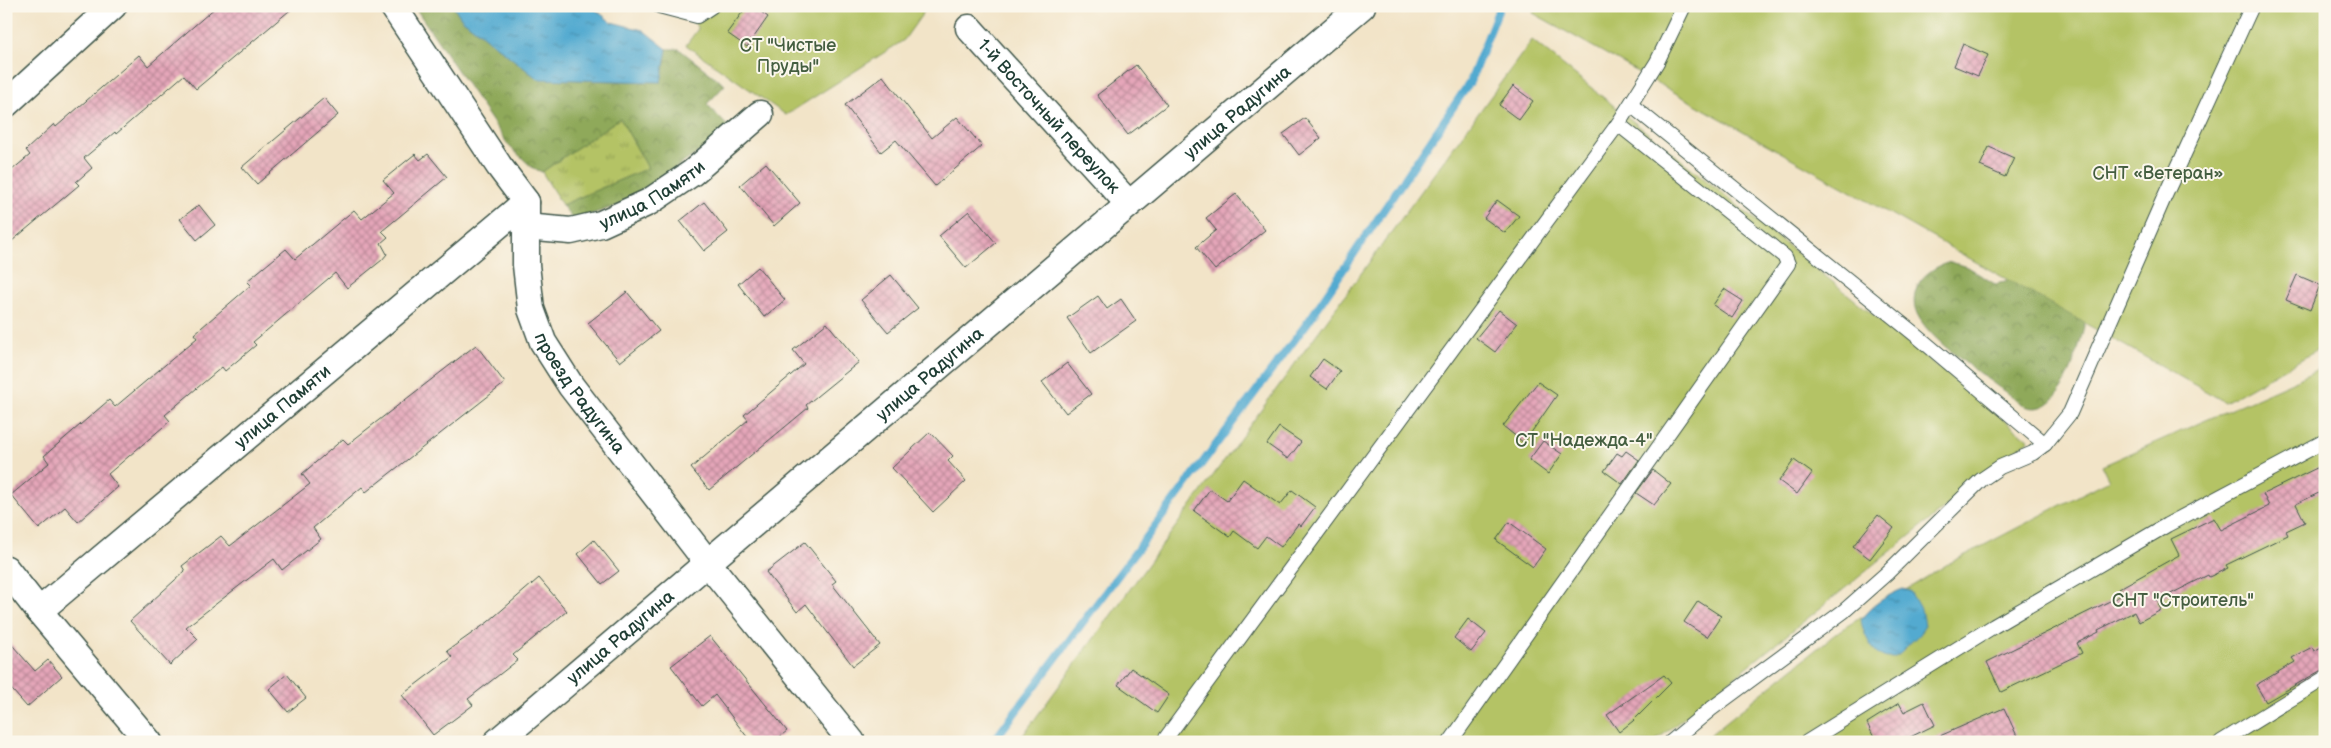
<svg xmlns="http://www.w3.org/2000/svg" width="2331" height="748" viewBox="0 0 2331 748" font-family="'Balsamiq Sans',sans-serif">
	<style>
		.grass { fill: url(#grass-tufts); stroke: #6a804c }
		.forest { fill: url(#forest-crowns); stroke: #577347 }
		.garden { fill: #b4c365; stroke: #6a804c }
		.water { fill: url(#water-ripples); stroke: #397482 }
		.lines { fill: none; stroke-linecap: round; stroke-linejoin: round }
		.stream { stroke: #53aad0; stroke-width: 8 }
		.building { fill: url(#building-cross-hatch) }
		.service-casing { stroke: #3f564a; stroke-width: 16 }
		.minor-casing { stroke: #3f564a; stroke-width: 29 }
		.service { stroke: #fff; stroke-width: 14 }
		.minor { stroke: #fff; stroke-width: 26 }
		.labels { text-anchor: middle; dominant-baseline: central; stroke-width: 4; stroke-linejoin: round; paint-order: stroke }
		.park-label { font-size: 18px; fill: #445e40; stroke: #fbf7ec }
		.street-label { font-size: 18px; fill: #1f3d34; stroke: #fbf7ec }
	</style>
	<defs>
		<pattern id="grass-tufts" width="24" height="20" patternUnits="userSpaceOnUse" patternTransform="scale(1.25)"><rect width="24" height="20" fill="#b4c365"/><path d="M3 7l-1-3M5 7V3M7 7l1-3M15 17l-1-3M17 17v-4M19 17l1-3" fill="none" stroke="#92a054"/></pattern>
		<pattern id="forest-crowns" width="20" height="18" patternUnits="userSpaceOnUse" patternTransform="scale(1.25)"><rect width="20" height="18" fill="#8fa95a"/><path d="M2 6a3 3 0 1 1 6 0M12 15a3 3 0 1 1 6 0" fill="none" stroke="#748b4b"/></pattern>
		<pattern id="water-ripples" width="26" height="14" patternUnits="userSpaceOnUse" patternTransform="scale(1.25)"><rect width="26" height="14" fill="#53aad0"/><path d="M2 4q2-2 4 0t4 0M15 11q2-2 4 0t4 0" fill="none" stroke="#448caa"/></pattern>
		<pattern id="building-cross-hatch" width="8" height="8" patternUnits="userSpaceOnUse" patternTransform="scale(1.25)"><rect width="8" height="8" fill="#e5a6b9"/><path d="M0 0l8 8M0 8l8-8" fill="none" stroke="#b98897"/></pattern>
	</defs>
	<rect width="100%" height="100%" fill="#fbf7ec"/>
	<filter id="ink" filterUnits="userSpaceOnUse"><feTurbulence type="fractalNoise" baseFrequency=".02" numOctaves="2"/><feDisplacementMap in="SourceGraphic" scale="10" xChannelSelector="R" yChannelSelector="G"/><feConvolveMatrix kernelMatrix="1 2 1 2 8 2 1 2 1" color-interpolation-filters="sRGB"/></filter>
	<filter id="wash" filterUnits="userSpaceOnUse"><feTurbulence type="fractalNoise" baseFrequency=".0096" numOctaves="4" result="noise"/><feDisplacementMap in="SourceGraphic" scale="20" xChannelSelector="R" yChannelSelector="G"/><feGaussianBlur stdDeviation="1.12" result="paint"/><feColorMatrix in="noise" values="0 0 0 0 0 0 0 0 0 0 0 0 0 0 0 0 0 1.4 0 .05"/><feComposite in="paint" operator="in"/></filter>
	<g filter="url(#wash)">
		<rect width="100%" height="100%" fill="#f2e4c8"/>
		<path class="grass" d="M620,118l28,50 -86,37 -20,-33z"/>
		<g class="forest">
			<path d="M414,6h39l9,13 76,60 123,3 6,-33h12l46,36 -18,19 24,26 -108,74 -50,16 -11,-15 86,-37 -28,-50 -78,54 -9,-4 -24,-22z"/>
			<path d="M1951,262l16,5 28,17 10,-2 11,-8 72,35c-7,29 -24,121 -69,94 -26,-23 -96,-63 -104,-95 -2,-8 0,-16 3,-23 6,-12 20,-20 33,-23z"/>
		</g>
		<g class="garden">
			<path d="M684,6h244l-24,34 -118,75 -100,-70 12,-16 -11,-20z"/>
			<path d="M1536,6h789v340l-100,56 -692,-389z"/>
			<path d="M1532,40l497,400 -375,302h-636z"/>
			<path d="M2325,365v377h-624l138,-111 109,-67 161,-84 -7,-14 197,-87z"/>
		</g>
		<g class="water">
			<path d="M453,6h138l20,16 32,8 24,19 -6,33 -123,-3 -76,-60z"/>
			<path d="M1903,589l7,2 13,23 2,11c-3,7 -9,13 -15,18 -5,6 -11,14 -19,15 -17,2 -28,-25 -30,-38 7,-13 28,-26 42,-31z"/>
		</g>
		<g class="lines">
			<path class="stream" d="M993,742l315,-420 162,-240 30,-76"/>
		</g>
		<g id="blocks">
			<g class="building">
				<path d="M217,6h78l-99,83 -12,-14 -68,59 -1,-2 -31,26 8,10 -16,14 3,3 -73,61v-71l24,-20 -4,-5 28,-26 2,3 83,-72 9,11z"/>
				<path d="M747,6h6l15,11 -21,30 -20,-14z"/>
				<path d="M1963,44l25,11 -10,21 -24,-10z"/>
				<path d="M1136,65l31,40 -39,30 -31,-40z"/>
				<path d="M883,76l49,62 25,-21 25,29 -47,40 -39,-46 -15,12 -36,-47z"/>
				<path d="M1513,86l20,15 -14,19 -20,-15z"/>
				<path d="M324,98l14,17 -81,69 -15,-17z"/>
				<path d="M1305,118l16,20 -22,17 -16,-21z"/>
				<path d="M1989,147l25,11 -9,19 -25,-11z"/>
				<path d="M415,154l5,6 8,-6 19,23 -65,54 6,6 -7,6 6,11 -5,6 -35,28 -12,-15 -82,69 3,3 -31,26 -3,-4 -57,48 5,6 -62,53 10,13 -40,35 -13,-15 -26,22 -28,-34 38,-32 -5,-7 65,-56 6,7 82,-69 -3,-4 57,-49 -4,-4 39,-32 9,10 59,-49 8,9 32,-26 -11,-13z"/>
				<path d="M766,163l34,40 -26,23 -34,-41z"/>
				<path d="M1236,194l29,36 -50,40 -19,-23 20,-17 -10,-12z"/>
				<path d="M1497,200l22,16 -14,17 -21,-15z"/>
				<path d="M704,202l24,30 -24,19 -24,-30z"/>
				<path d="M199,205l16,20 -18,15 -17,-21z"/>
				<path d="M969,211l27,32 -30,25 -27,-32z"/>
				<path d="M758,267l27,33 -21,17 -26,-33z"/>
				<path d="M891,275l27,33 -30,24 -27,-32z"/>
				<path d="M2297,275l23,10 -10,25 -24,-10z"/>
				<path d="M1724,289l19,12 -11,17 -19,-13z"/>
				<path d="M627,292l32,39 -39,31 -32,-39z"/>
				<path d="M1098,296l9,13 14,-10 15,22 -45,32 -24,-35z"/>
				<path d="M1499,310l18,14 -22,28 -19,-14z"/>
				<path d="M827,323l32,39 -53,43 2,3 -99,82 -18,-22 57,-48 -4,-5 60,-51 -11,-14z"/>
				<path d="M476,345l29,38 -139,109 -4,-5 -49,41 8,11 -39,31 -8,-11 -88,68 12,12 -28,26 -40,-44 55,-50 -3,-5 39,-30 9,10 80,-62 -8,-10 41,-35 5,5z"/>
				<path d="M1323,359l17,12 -13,18 -17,-12z"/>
				<path d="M1067,363l24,31 -25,19 -24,-31z"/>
				<path d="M1538,382l19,13 -33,48 -21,-17z"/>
				<path d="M1279,427l22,15 -13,17 -21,-15z"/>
				<path d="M930,432l23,24 -5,5 18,20 -33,31 -41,-44z"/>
				<path d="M1543,441l19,13 -14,20 -19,-14z"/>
				<path d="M1626,451l13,9 -17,24 -18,-13 13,-18 5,3z"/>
				<path d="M1794,460l18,13 -15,21 -18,-13z"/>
				<path d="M2325,464v26l-29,14 9,18 -19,9 2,4 -62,30 2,3 -19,9 -1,-2 -51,26 4,9 -22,12 -5,-10 -36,18 1,2 -22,11 5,10 -81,39 -14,-30 135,-67 -4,-6 61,-34 -8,-16 43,-21 7,12 48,-24 -6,-12z"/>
				<path d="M1653,470l18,14 -17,21 -18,-12z"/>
				<path d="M1243,479l37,26 12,-15 23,17 -14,19 -3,-2 -17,23 -15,-11 -9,12 -23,-17 -4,6 -36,-26 16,-22 17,12z"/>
				<path d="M1878,515l16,13 -24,31 -17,-13z"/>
				<path d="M1509,522l37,27 -13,18 -37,-27z"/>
				<path d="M594,540l25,31 -17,13 -24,-30z"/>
				<path d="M805,542l31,39 -4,3 48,61 -27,21 -47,-62 -9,8 -31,-40z"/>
				<path d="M539,578l28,33 -54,44 5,5 -50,39 5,6 -40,30 -31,-40 50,-38 -5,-6 41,-29z"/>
				<path d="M1698,601l23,15 -14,21 -23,-15z"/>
				<path d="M1468,619l18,14 -15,19 -17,-14z"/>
				<path d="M710,636l77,95 -14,11h-22l-36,-47 -13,11 -31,-40z"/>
				<path d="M6,638l29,33 13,-11 14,16 -35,31 -21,-24z"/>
				<path d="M2325,645v23l-59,34 -10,-17 39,-23 -3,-4 20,-11 2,4z"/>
				<path d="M1131,668l38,27 -12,18 -39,-28z"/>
				<path d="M287,674l19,24 -18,14 -19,-23z"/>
				<path d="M1664,675l7,8 -38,38 -14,11 -12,-17z"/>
				<path d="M1924,702l11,23 -35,17h-24l-9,-19 32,-20 5,9z"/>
				<path d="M2004,708l13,28 -12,6h-79z"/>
			</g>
		</g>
	</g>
	<g filter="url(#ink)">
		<use href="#blocks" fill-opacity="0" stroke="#3f564a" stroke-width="1"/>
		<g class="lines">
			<g class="service-casing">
				<g id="service">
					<path d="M659,6l38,10 15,-10"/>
					<path d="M1631,105l286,231 128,108"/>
					<path d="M1163,742l455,-618 39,-62 27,-56"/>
					<path d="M1450,742l338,-478 -3,-7 -167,-133"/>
					<path d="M1671,742l40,-33 133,-98 43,-38 94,-93 19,-13 33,-14 12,-9 25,-31 93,-213 89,-194"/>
					<path d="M1807,742l187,-116 173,-101 158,-84"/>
					<path d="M2221,742l104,-64"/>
				</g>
			</g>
			<g class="minor-casing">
				<g id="minor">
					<path id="s1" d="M393,6l106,160 27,36v63l5,44 12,33 28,44 136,176 145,180"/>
					<path id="s2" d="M969,28l160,176"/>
					<path d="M6,104l107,-98"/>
					<path id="s3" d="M525,227l46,4 30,-7 48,-22 43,-29 68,-59"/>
					<path d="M6,569l33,42 110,131"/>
					<path id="s4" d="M39,611l487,-409"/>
					<path id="s5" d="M497,742l865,-736"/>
				</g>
			</g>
			<use href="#service" class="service"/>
			<use href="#minor" class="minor"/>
		</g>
	</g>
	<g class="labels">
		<g class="park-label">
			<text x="788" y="45">СТ "Чистые<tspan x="788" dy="21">Пруды"</tspan></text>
			<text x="2158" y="173">СНТ «Ветеран»</text>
			<text x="1584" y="440">СТ "Надежда-4"</text>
			<text x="2183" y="600">СНТ "Строитель"</text>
		</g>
		<g class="street-label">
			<text stroke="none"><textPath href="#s5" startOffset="972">улица Радугина</textPath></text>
			<text stroke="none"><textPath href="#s2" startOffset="119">1-й Восточный переулок</textPath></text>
			<text stroke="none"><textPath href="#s3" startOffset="136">улица Памяти</textPath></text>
			<text stroke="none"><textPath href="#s5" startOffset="568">улица Радугина</textPath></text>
			<text stroke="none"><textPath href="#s1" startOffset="442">проезд Радугина</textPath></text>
			<text stroke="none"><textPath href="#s4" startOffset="318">улица Памяти</textPath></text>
			<text stroke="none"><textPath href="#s5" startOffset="162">улица Радугина</textPath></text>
		</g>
	</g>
	<rect width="2331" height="748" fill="none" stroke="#fbf7ec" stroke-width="25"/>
</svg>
